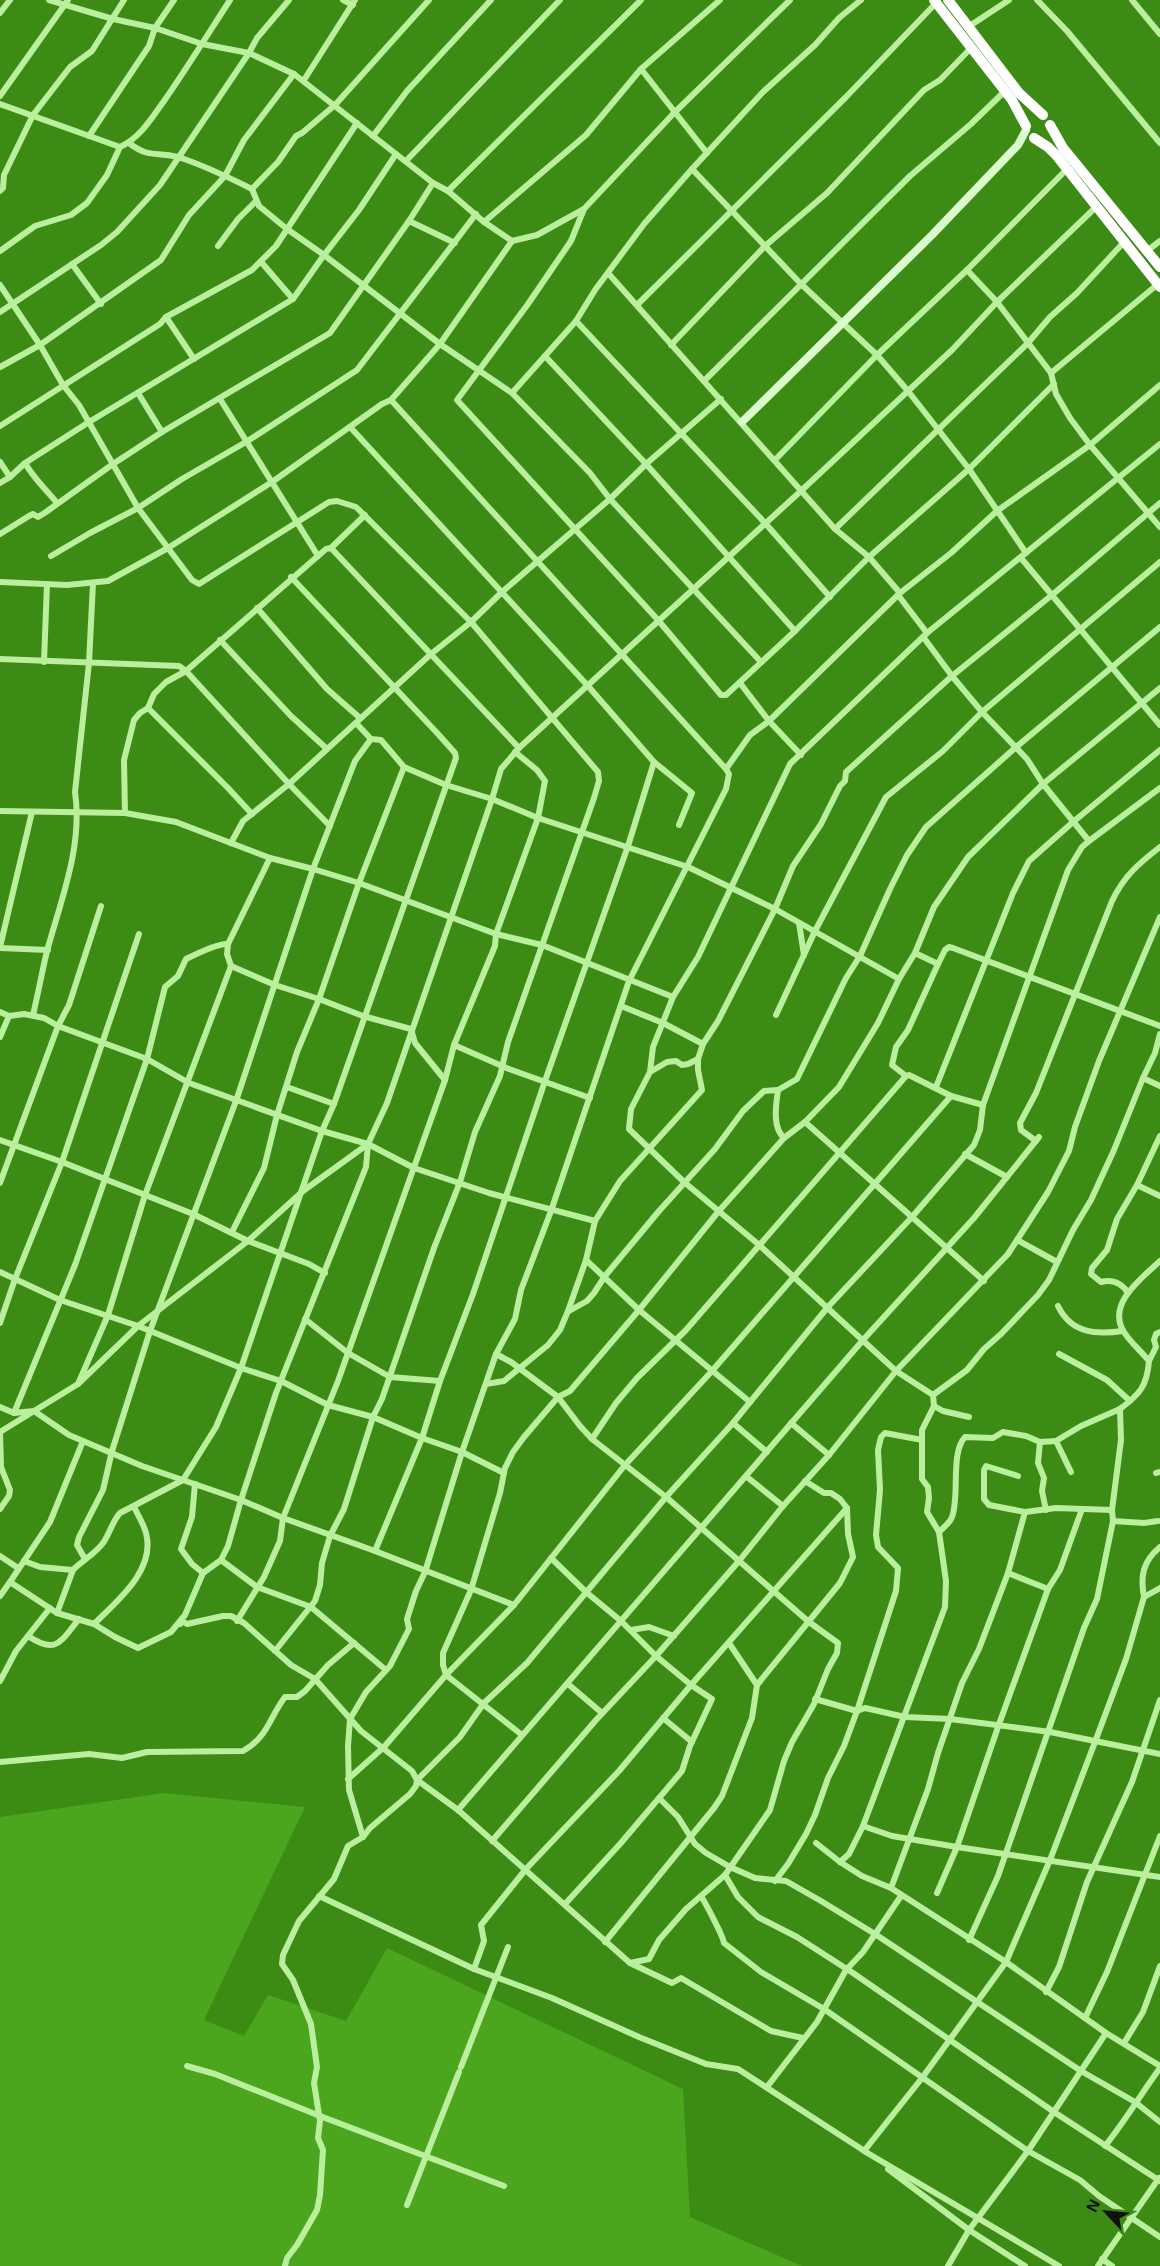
<svg xmlns="http://www.w3.org/2000/svg" width="1160" height="2266" viewBox="0 0 1160 2266" font-family="Arial,sans-serif">
	<style>
		.green { fill: #4ba51d }
		.lines { fill: none; stroke-linecap: round; stroke-linejoin: round }
		.street { stroke: #baef9e; stroke-width: 6 }
		.secondary { stroke: #dbfbcc; stroke-width: 8 }
		.highway { stroke: #fff; stroke-width: 10 }
	</style>
	<rect width="100%" height="100%" fill="#3b8b15"/>
	<path class="green" d="M164,1793l141,14 -101,213 40,16 24,-41 78,26 41,-73 296,141 7,128 112,49h-802v-449z"/>
	<g class="lines">
		<g class="street">
			<path d="M49,0l64,19 42,9 47,16 47,9 45,21 139,109 15,8 36,31 28,19 25,-6 47,-26 90,-96 116,-113"/>
			<path d="M343,0l10,5"/>
			<path d="M1037,0l30,31 93,112"/>
			<path d="M1132,0l28,34"/>
			<path d="M0,13l10,-13"/>
			<path d="M968,27l41,-27"/>
			<path d="M641,69l66,84"/>
			<path d="M304,80l51,-80"/>
			<path d="M0,96l68,-96"/>
			<path d="M0,104l120,43"/>
			<path d="M89,136l60,-90 6,-18 19,-28"/>
			<path d="M373,136l34,-45 84,-91"/>
			<path d="M129,143c21,16 26,8 49,14 25,8 50,20 74,32l7,17 28,23 37,26 116,89 72,49 78,80 20,26 151,163"/>
			<path d="M406,161l154,-161"/>
			<path d="M692,169l109,115 76,71 31,36 61,78 57,84"/>
			<path d="M252,189l26,-27 18,-26 6,-3 33,-28 94,-105"/>
			<path d="M0,191l3,-3 1,-13 29,-60 37,-48 22,-16 32,-51"/>
			<path d="M448,191l193,-191"/>
			<path d="M584,209l-13,32 -43,63 -71,96 201,220 63,75h5l69,-64 74,-74 100,-88 85,-85"/>
			<path d="M409,221l46,22"/>
			<path d="M484,222l102,-87 55,-66 79,-69"/>
			<path d="M218,246l20,-27 18,-18"/>
			<path d="M0,251l35,-25 36,-11 16,-12 20,-28 13,-28c20,-9 31,-28 44,-46 23,-33 44,-67 66,-101"/>
			<path d="M1147,251l13,-10"/>
			<path d="M262,263l31,36"/>
			<path d="M72,264l29,40"/>
			<path d="M967,270l30,32 54,71 5,21 14,24 20,27 70,82"/>
			<path d="M608,273l227,256 34,28 31,36"/>
			<path d="M0,285l40,60 23,40 16,20 59,103 54,72 7,4 130,-82 8,-1 19,6 115,115 127,150 1,9 -5,17 -86,244 -8,34 -25,56 -15,50 -26,66 -52,151 -9,18 -29,92 -14,27 -8,27 -2,22 -5,16 -40,50"/>
			<path d="M637,305l209,-208 90,-94"/>
			<path d="M0,312l101,-67 16,-13 43,-47 89,-132 8,-15 32,-38"/>
			<path d="M166,317l28,42"/>
			<path d="M576,321l189,202 65,74"/>
			<path d="M671,345l94,-99 62,-53 97,-103 16,-10 31,-32"/>
			<path d="M545,356l101,108 149,167"/>
			<path d="M0,367l40,-22 121,-85 28,-45 36,-39 19,-36 50,-66"/>
			<path d="M1051,373l107,-89"/>
			<path d="M705,380l205,-204 61,-52 34,-33"/>
			<path d="M138,393l24,39"/>
			<path d="M512,393l64,-72 19,-31 49,-66 48,-55 71,-77 52,-47 24,-27 22,-18"/>
			<path d="M220,399l98,157"/>
			<path d="M391,400l335,369"/>
			<path d="M0,426l160,-102 6,-7 86,-47 24,-24 81,-123"/>
			<path d="M351,428l237,258 66,76 38,31 -13,32"/>
			<path d="M775,460l102,-105 90,-85 100,-101"/>
			<path d="M0,462l10,15"/>
			<path d="M25,463c9,16 21,26 32,40"/>
			<path d="M0,483l10,-6 15,-14 64,-41 204,-123 31,-44 35,-45 37,-56"/>
			<path d="M835,529l193,-186 22,-26 27,-24 47,-51"/>
			<path d="M0,534l29,-18 4,-2 5,3 8,-5 67,-48 49,-32 168,-99 79,-112 24,-38"/>
			<path d="M331,548l188,200"/>
			<path d="M51,556l39,-23 48,-25 44,-29 64,-37 111,-72 119,-156"/>
			<path d="M1021,558l139,167"/>
			<path d="M0,582l67,3 41,-4 60,-33 104,-66 110,-78 9,-4 49,-56 72,-103"/>
			<path d="M898,595l29,38"/>
			<path d="M257,608l70,81 33,29"/>
			<path d="M924,638l28,38 30,36 45,47 16,25 46,57"/>
			<path d="M220,640l71,76 36,33"/>
			<path d="M0,659l179,7 7,5 103,113 41,42"/>
			<path d="M44,662l3,-78"/>
			<path d="M740,683l29,38 32,34"/>
			<path d="M148,708l80,80 24,26"/>
			<path d="M356,723l15,16"/>
			<path d="M0,811l125,2 51,9 94,36 43,11 46,14 137,51 46,11 131,52"/>
			<path d="M125,813l-1,-53 10,-40 6,-7 8,-5 6,-14 12,-12 20,-11 140,-122 5,-1 34,-33"/>
			<path d="M231,843l12,-22 46,-37 142,-130 40,-32 31,-30 108,-93 36,-35 75,-65"/>
			<path d="M799,923l5,32"/>
			<path d="M0,947l32,-135"/>
			<path d="M0,948l48,2"/>
			<path d="M915,953l23,11 7,-14 4,-3 4,1 207,78"/>
			<path d="M938,964l-30,66 -12,17 -4,18 14,11 3,-1 42,21 32,9"/>
			<path d="M231,966l44,19 44,14 44,17 48,13 4,14 30,37"/>
			<path d="M621,1006l42,17 40,21"/>
			<path d="M0,1012l9,4 15,-2 20,4 14,8 89,33 42,24 133,48 46,13 46,24 75,25 106,28"/>
			<path d="M33,1015c5,-21 9,-43 14,-64 14,-51 36,-105 28,-159l14,-129 4,-80"/>
			<path d="M776,1015l39,-84 71,-134 57,-46 39,-39 178,-150"/>
			<path d="M0,1037l9,-21"/>
			<path d="M454,1045l55,24 81,29"/>
			<path d="M650,1072l17,-10 9,-1 6,4 6,-1 10,-5"/>
			<path d="M1143,1078l17,8"/>
			<path d="M287,1087l47,17"/>
			<path d="M936,1087l77,-194 16,-32 44,-39 87,-72"/>
			<path d="M805,1122l179,159"/>
			<path d="M784,1138c-12,-11 -8,-33 -6,-48l19,-11 49,-101 14,-22 30,-67 17,-34 19,-28 89,-79 145,-121"/>
			<path d="M0,1140l62,22 131,52 55,27 61,23 16,9"/>
			<path d="M1036,1141l-15,-11 -1,-7 16,-30 76,-192c12,-25 26,-37 48,-54"/>
			<path d="M965,1154l42,23"/>
			<path d="M0,1183l58,-157 11,-21 32,-99"/>
			<path d="M1137,1185l23,11"/>
			<path d="M232,1232l32,-64 13,-53 20,-63 22,-53 40,-116 45,-116"/>
			<path d="M1017,1240l40,22"/>
			<path d="M586,1260l53,50 111,92"/>
			<path d="M0,1272l60,28 78,26 103,42 40,13 47,24 45,12 49,21 40,14 42,21"/>
			<path d="M1128,1293c-6,-10 -16,-14 -27,-11l-10,-8 1,-6 15,-18 10,-31 20,-34 23,-49"/>
			<path d="M1058,1306c13,27 37,29 65,25"/>
			<path d="M569,1311l18,-10 7,-8 11,-17 54,-65 56,-62 28,-38 21,-20 14,-1"/>
			<path d="M305,1319l43,34 42,24 50,4"/>
			<path d="M0,1323l15,-44 47,-117 77,-228"/>
			<path d="M496,1354l15,8 47,35 22,29 12,13 74,58 143,125 29,21 -1,10 -9,16 -14,35 -22,38 -8,19 -14,49 -45,65 -39,34 -27,31 -10,19 -19,4"/>
			<path d="M1059,1354l48,26 23,21"/>
			<path d="M1149,1361l7,-14 -2,-7 2,-6 4,-2"/>
			<path d="M78,1384l30,-69 37,-120 86,-229 -4,-12 1,-10 42,-86"/>
			<path d="M486,1384l18,-3 44,-36 12,-15 8,-19 18,-51 9,-39 25,-40 82,-91 -4,-20v-11l5,-15 15,-23 57,-112 18,-43 28,-42 19,-38 5,-5 1,-9 106,-96 100,-81 108,-92"/>
			<path d="M933,1395l-37,-24 -138,-127 -74,-62 -55,-53 2,-20 19,-37 3,-25 20,-50 25,-40 92,-193 137,-131 233,-189"/>
			<path d="M934,1406l9,5 26,6"/>
			<path d="M0,1407l14,6 20,-2 35,24 73,31 99,34 42,18 92,33 139,54"/>
			<path d="M1120,1409c20,-15 27,-23 29,-48 -8,-10 -19,-19 -25,-29 -18,-28 18,-54 36,-71"/>
			<path d="M14,1413l61,-148 72,-206 18,-72 13,-11 8,-17c10,-5 33,-16 42,-15"/>
			<path d="M733,1423l34,29"/>
			<path d="M791,1423l38,32"/>
			<path d="M592,1439l24,-36 21,-25 49,-48 220,-254"/>
			<path d="M1056,1441l15,31"/>
			<path d="M1156,1473l4,-1"/>
			<path d="M1018,1476l-32,-10 -2,4v29l5,6 36,7"/>
			<path d="M747,1477l36,29"/>
			<path d="M195,1484l-3,33 -11,32 11,15 11,9"/>
			<path d="M0,1509l9,-13 1,-6 -9,-23 -1,-35 78,-48 60,-58 110,-85 55,-50 65,-47"/>
			<path d="M1113,1521l31,2 14,-2"/>
			<path d="M939,1532l-12,-20 2,-14 -1,-11 -6,-8v-49l12,-24 -1,-11 34,-25 17,-21 17,-15 37,-39 11,-15 24,-50 18,-30 23,-50 29,-72 12,-25 5,-19"/>
			<path d="M375,1551l47,-113 18,-57 33,-87 72,-213 83,-235 26,-84"/>
			<path d="M0,1556l18,12"/>
			<path d="M551,1558l35,34 35,29 35,35 35,29 21,14 -22,47 -8,25 -62,73 -55,60"/>
			<path d="M85,1559l-8,-14 2,-8 24,-47 9,-39 38,-120 86,-230 77,-232 42,-108 16,-22 10,1 23,27 42,18 46,14 46,19 150,49 87,42 124,70"/>
			<path d="M221,1560l36,27 54,20 75,63"/>
			<path d="M24,1561l16,6 33,3c10,-10 22,-16 30,-27 7,-10 9,-21 17,-30l63,-33 33,-53 25,-59 81,-237 12,-27 122,-346 -1,-5 -16,-18 -148,-158"/>
			<path d="M1008,1573l17,-61 31,-4 56,2"/>
			<path d="M10,1582l40,-60 33,-81"/>
			<path d="M0,1596l10,-14 47,31 37,11c23,-23 62,-54 52,-91 -2,-8 -8,-18 -12,-26"/>
			<path d="M1144,1597l16,-9"/>
			<path d="M57,1613l16,-43"/>
			<path d="M237,1621l27,-44 16,-36 3,-23 55,-137 107,-301 9,-35 41,-99 1,-12 42,-116 7,-37 -8,-11 -22,-18"/>
			<path d="M94,1624l21,13 23,11 33,-16 14,-17 18,-42 18,-13 7,-14 13,-46 35,-107 90,-226 2,-23 19,-41 105,-304 9,-30 18,-21 283,-258 151,-141 44,-47 100,-96"/>
			<path d="M180,1624l2,-3 5,3 36,-8h8l13,7 47,42 24,14 46,52 51,40 5,9 41,30 172,153 42,20 9,-5 90,53 32,7"/>
			<path d="M631,1630l18,-3 25,9"/>
			<path d="M28,1636c29,19 32,6 51,-17"/>
			<path d="M729,1643l28,42"/>
			<path d="M0,1681l16,-30 34,-43"/>
			<path d="M568,1684l34,29"/>
			<path d="M815,1699l42,12 8,-3 40,9 45,2 100,13 110,22"/>
			<path d="M663,1718l29,24"/>
			<path d="M522,1735l-76,-60 -3,-10v-12l28,-63 29,-97 5,-25 8,-16 11,-15 34,-40 12,-6 69,-81 79,-98 66,-74 21,-16 34,-35 39,-64 21,-44 16,-26 19,-46 34,-50 75,-73 117,-96"/>
			<path d="M0,1762l89,-8 33,4 25,-6 96,-1c25,-14 26,-33 42,-54h12l8,-6 23,-26 26,-22"/>
			<path d="M348,1779l36,-32 62,-72 68,-70 111,-140 87,-94 239,-275"/>
			<path d="M659,1798l19,19 17,27 11,9 24,14 25,11 31,3 35,20 54,33 206,137 54,31 25,20"/>
			<path d="M458,1810l405,-470 111,-122 65,-81"/>
			<path d="M863,1826l29,10 65,11 203,30"/>
			<path d="M363,1837l-14,-47 -1,-44 2,-27 16,-27 24,-26 19,-37 -2,-10 9,-28 9,-19 37,-120 34,-98 19,-35 6,-29 30,-79 78,-230 97,-192 3,-15 -3,-5 24,-34 19,-14 131,-128 51,-40 46,-42 93,-66 70,-60"/>
			<path d="M492,1841l104,-121 60,-64 83,-95 44,-55 46,-51 67,-84 112,-117 40,-62 21,-41 6,-24 24,-66 61,-144"/>
			<path d="M816,1843l24,19 22,14 29,12 115,74 100,71 54,33"/>
			<path d="M840,1862l9,-8 14,-28 82,-219 1,-26 -7,-49c4,-4 11,-9 13,-15 8,-21 -2,-64 13,-80l28,1 10,-6 23,4 14,6"/>
			<path d="M725,1875l13,22 20,20 39,20 56,36 201,139 106,69"/>
			<path d="M775,1881l13,-17 18,-30 9,-19 13,-37 16,-32 13,-35 39,-120 2,-23 -20,-21 -2,-12 4,-45 -2,-40 3,-13 4,-4 37,7"/>
			<path d="M891,1888l37,-99 10,-36 24,-70 17,-34 29,-76 40,16"/>
			<path d="M937,1893l20,-46 41,-120 50,-138 12,-19 22,-61"/>
			<path d="M319,1896l155,73 78,29 87,39 67,27 32,5 128,83"/>
			<path d="M701,1896c5,8 22,40 23,47l37,29 63,37 204,142 52,29 19,16 61,41"/>
			<path d="M969,1940l29,-64 86,-248 13,-29 16,-78 -1,-11 9,-70 -1,-31 -39,17 -25,15 -16,1 -2,21 6,15 -2,13 4,19"/>
			<path d="M605,1942l109,-134 8,-12 30,-78 5,-33 83,-102 13,-26 -5,-23 -1,-26 -7,-9 -9,-6h-7l-19,-12"/>
			<path d="M474,1969l10,-28 -3,-16 45,-56 93,-98 72,-86 156,-177"/>
			<path d="M1046,1992l13,-25 28,-85 45,-100 28,-82"/>
			<path d="M1085,2018l22,-46 53,-136"/>
			<path d="M1124,2043l19,-31 17,-46"/>
			<path d="M187,2066l28,8 105,42 184,70"/>
			<path d="M461,2067l47,-120"/>
			<path d="M767,2087l50,-65 29,-52 17,-18 38,-56"/>
			<path d="M1105,2146c20,-25 36,-52 55,-78"/>
			<path d="M888,2169l81,61 56,36"/>
			<path d="M407,2205l52,-133"/>
			<path d="M1102,2259l10,7"/>
			<path d="M285,2266l2,-8 10,-13 20,-35 3,-15 3,-45 -5,-12 2,-17 -6,-38 3,-16 -6,-43 -18,-44 -11,-16 1,-9 16,-34 35,-42 14,-33 15,-9 7,-9 40,-34 6,-8 1,-6 43,-43 24,-34 43,-40 139,-166 67,-74 94,-115 85,-91 62,-72 6,-15 3,-25 85,-235 14,-23 7,-6 71,-53"/>
			<path d="M948,2266l21,-36 59,-79 78,-118"/>
			<path d="M1059,2266l-195,-115 58,-73 84,-116 44,-102 45,-118 31,-83 18,-62c-4,-21 -1,-36 16,-50"/>
			<path d="M1098,2266l61,-88"/>
		</g>
		<path class="secondary" d="M742,422l190,-187 86,-90 8,-15"/>
		<g class="highway">
			<path d="M934,0l78,100 14,26"/>
			<path d="M948,0l71,93 24,22"/>
			<path d="M1050,125l13,23 97,119"/>
			<path d="M1034,138l14,9 8,8 104,132"/>
		</g>
	</g>
	<g transform="translate(1106 2212) rotate(296)" stroke="#3b8b15" stroke-width="4.5" paint-order="stroke">
	<path d="M0-4.5L10 22L0 15L-10 22Z" fill="#111111"/>
	<text y="-9" font-size="16" font-weight="bold" text-anchor="middle" fill="#111111">N</text>
	</g>
</svg>
